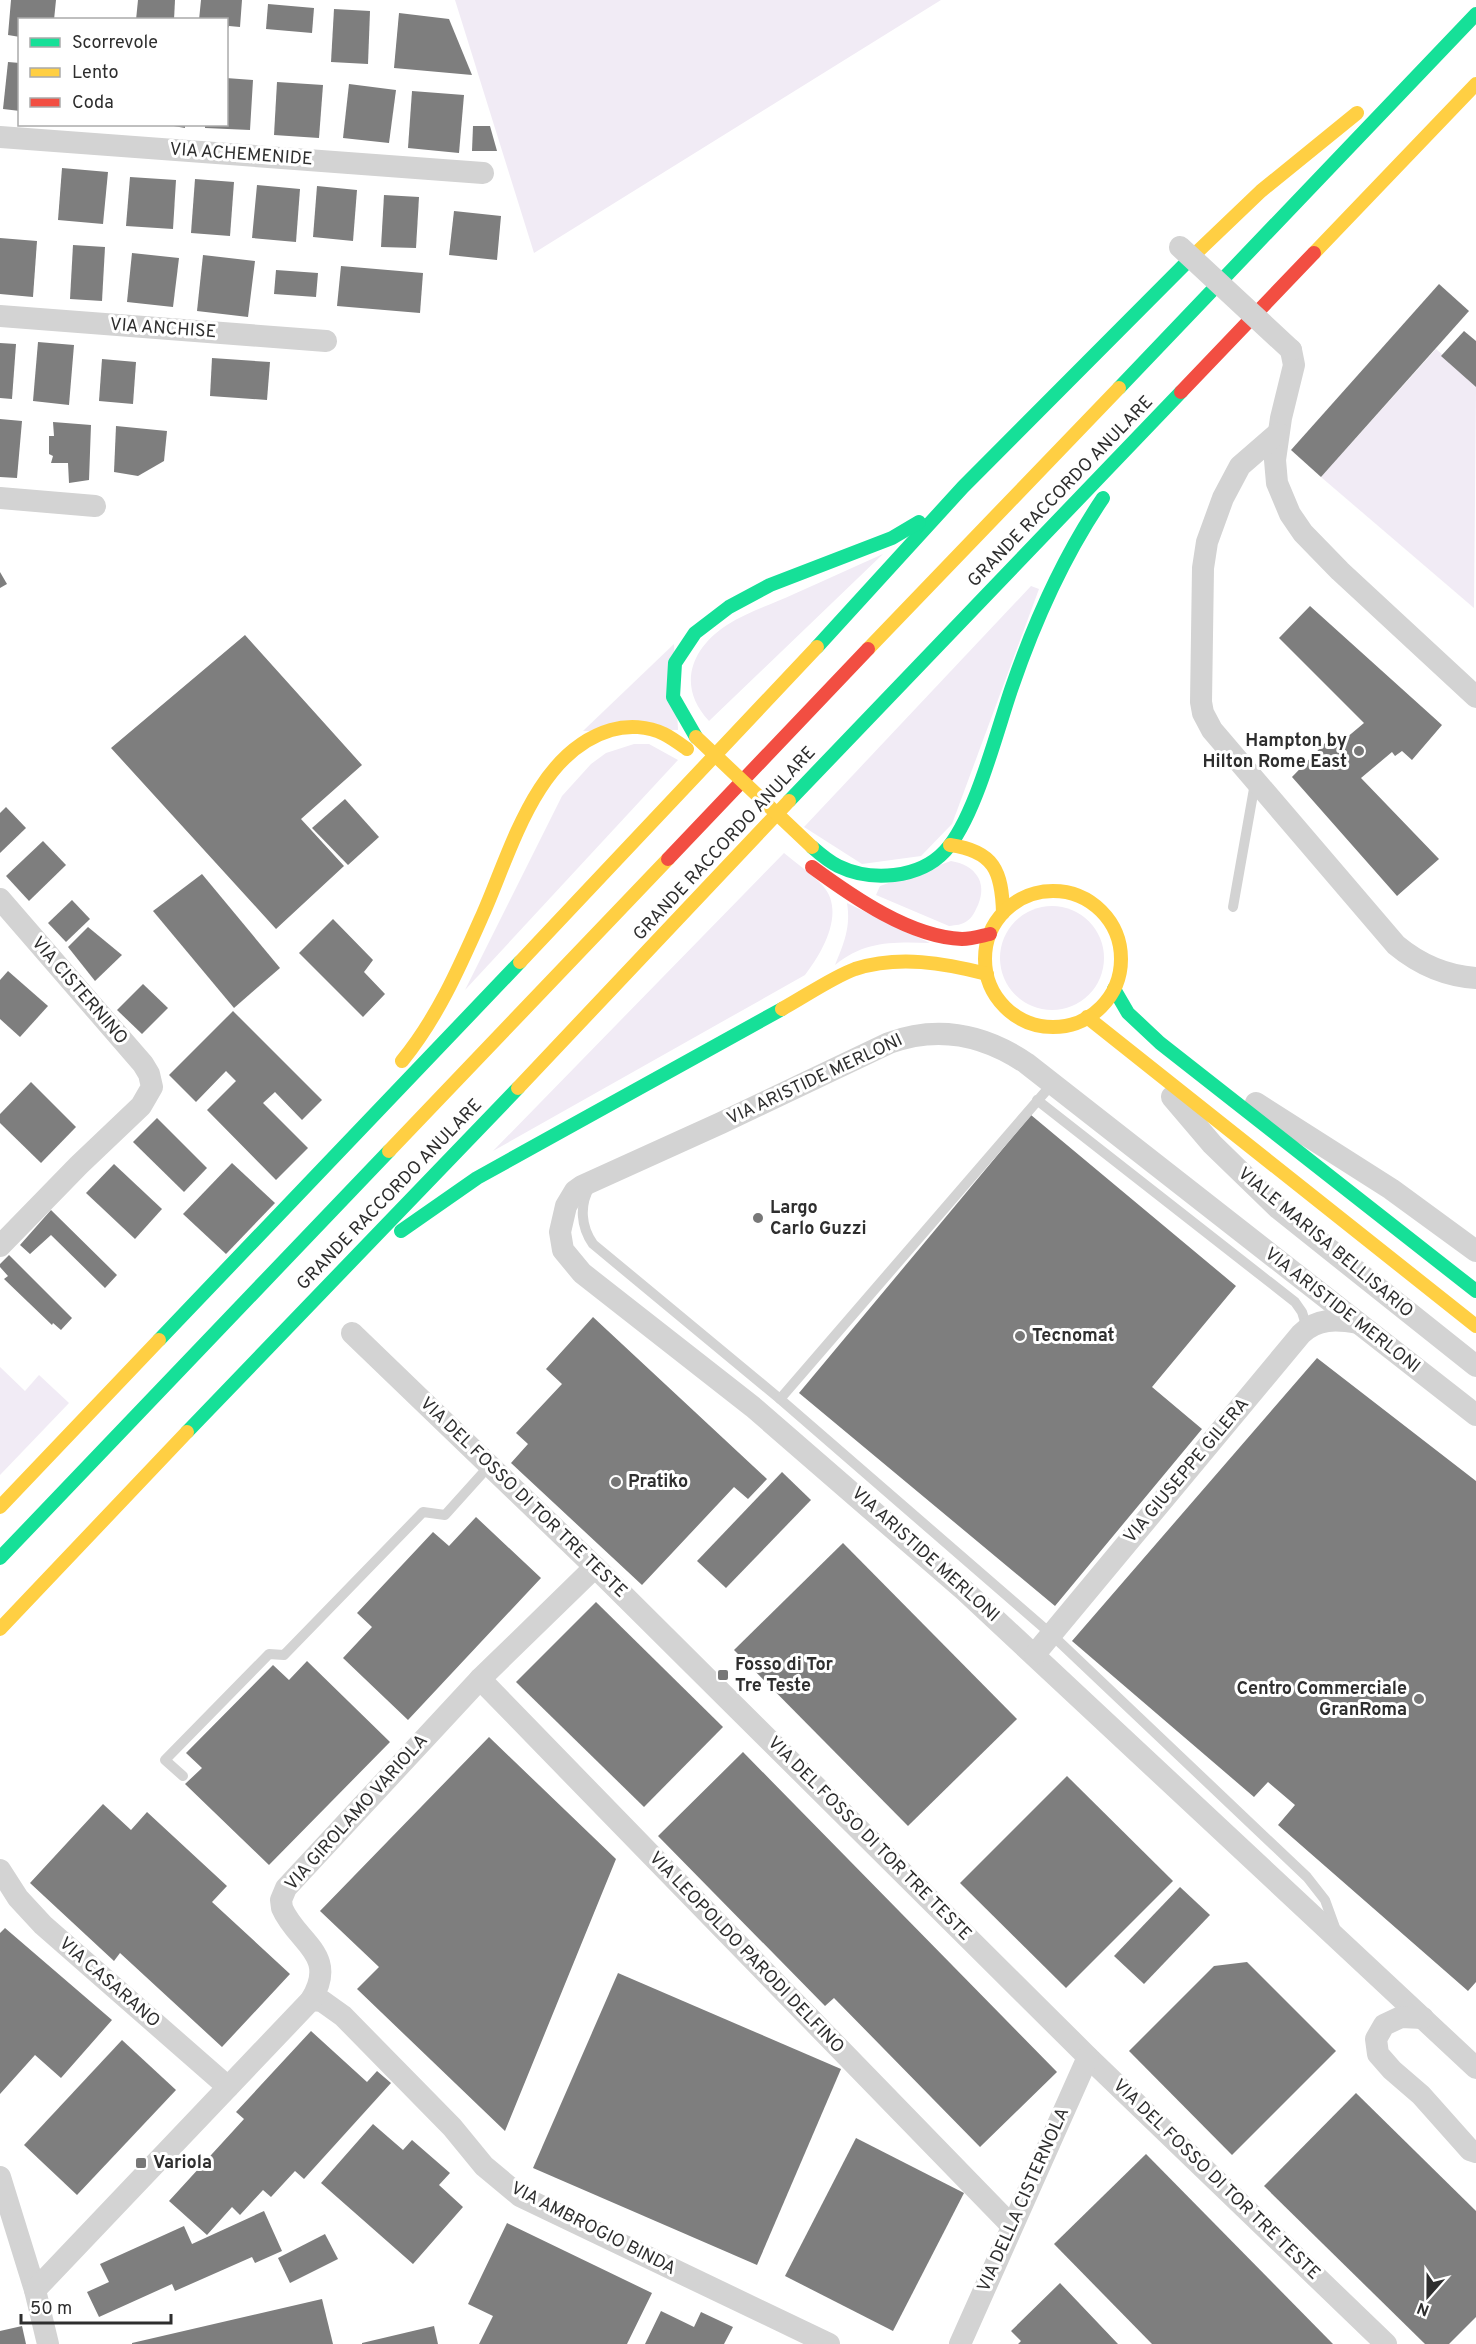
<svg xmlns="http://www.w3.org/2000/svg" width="1476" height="2344" viewBox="0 0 1476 2344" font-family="Overpass,sans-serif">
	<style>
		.green { fill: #f1ebf5 }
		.building { fill: #7e7e7e }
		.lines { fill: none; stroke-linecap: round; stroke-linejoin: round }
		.lane { stroke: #d3d3d3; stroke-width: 10 }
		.street { stroke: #d3d3d3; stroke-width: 22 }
		.fast { stroke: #16e098; stroke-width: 14 }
		.slow { stroke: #ffcf43; stroke-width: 14 }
		.jam { stroke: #f24e42; stroke-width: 14 }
		.street-bridge { stroke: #d3d3d3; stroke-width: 22 }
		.slow-bridge { stroke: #ffcf43; stroke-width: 14 }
		.poi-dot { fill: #777; stroke: #fff; stroke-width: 2 }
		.labels { text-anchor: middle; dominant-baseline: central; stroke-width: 6; stroke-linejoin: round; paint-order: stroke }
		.street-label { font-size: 18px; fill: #2e2e2e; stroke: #fff }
		.poi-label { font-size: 18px; font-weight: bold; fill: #2e2e2e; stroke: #fff; text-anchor: start }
	</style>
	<rect width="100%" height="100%" fill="#fff"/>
	<g class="green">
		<path d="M455,0h486l-407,253z"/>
		<path d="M1436,349l40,35 -2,224 -153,-131z"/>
		<path d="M883,554l-174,167c-32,-34 -19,-72 18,-96 20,-13 46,-21 67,-31 30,-13 59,-27 89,-40z"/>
		<path d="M1031,586l8,3 -87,235 -31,32 -59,8 -58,-37z"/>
		<path d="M674,644l4,86 -95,1z"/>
		<path d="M634,744h15l29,16 -213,230 97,-194 29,-32 15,-11z"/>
		<path d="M784,853c12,10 28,21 39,33 23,26 -1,67 -18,89l-312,176z"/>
		<path d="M951,861c24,4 37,21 27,44 -3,6 -5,12 -11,16 -5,4 -11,4 -18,5l-73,-31 4,-9z"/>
		<path d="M847,903l83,40c-38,-1 -65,-2 -95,22 9,-22 16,-38 12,-62z"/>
		<circle cx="1052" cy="958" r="52"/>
		<path d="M0,1367l25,24 14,-16 30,28 -69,72z"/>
	</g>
	<g class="building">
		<path d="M11,0h45l-2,20h-34v17l-12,-2z"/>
		<path d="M138,0h37l-1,20h-38z"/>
		<path d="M201,0h41l-2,27 -11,-1 -3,6v-12h-27z"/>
		<path d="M268,4l46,4 -2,25 -46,-4z"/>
		<path d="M334,9l36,2 -2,53 -37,-2z"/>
		<path d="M399,13l50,6 23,56 -78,-7z"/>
		<path d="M8,62l12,1v48l-17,-2z"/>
		<path d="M226,78l27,2 -3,50 -45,-2v-4h21z"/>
		<path d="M277,82l46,3 -4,53 -45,-3z"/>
		<path d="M349,84l47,6 -7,53 -46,-5z"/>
		<path d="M412,91l52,4 -5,58 -51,-5z"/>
		<path d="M162,124h23v4z"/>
		<path d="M473,126h17l7,25h-25z"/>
		<path d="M62,168l46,4 -5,52 -45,-4z"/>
		<path d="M130,177l46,3 -3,49 -47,-3z"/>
		<path d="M195,179l39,3 -4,54 -39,-3z"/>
		<path d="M257,185l43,4 -4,53 -44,-4z"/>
		<path d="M317,186l40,4 -4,51 -40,-4z"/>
		<path d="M384,195l35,2 -3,51 -35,-1z"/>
		<path d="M454,211l47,5 -4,44 -48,-5z"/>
		<path d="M0,238l37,3 -4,56 -33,-3z"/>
		<path d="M73,245l32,2 -3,54 -32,-2z"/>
		<path d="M132,253l47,5 -6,49 -46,-5z"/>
		<path d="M203,255l52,6 -7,56 -51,-6z"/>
		<path d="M341,266l82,7 -3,40 -83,-7z"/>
		<path d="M276,270l42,3 -2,24 -42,-3z"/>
		<path d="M1439,284l30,27 -148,166 -30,-27z"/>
		<path d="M1464,331l12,10v46l-35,-31z"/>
		<path d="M38,342l36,3 -5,60 -36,-4z"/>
		<path d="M0,343l16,1 -4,55 -12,-1z"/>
		<path d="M212,358l58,4 -3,38 -57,-4z"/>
		<path d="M102,359l34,3 -3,42 -34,-3z"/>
		<path d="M0,419l22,2 -5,57 -17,-1z"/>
		<path d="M53,422l38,3 -2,55 -20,3 -1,-20h-17l2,-7 -4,-2v-18h5z"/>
		<path d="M116,426l51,5 -3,30 -26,15 -24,-4z"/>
		<path d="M0,572l7,12 -7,4z"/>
		<path d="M1310,606l132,119 -30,35 -10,-9 -7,5 -3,-4 -31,26 78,81 -42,37 -105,-119 35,-36 6,8 31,-26 -85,-85z"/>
		<path d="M245,635l117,130 -61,54 43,47 -68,63 -165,-181z"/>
		<path d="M345,799l34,38 -31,28 -36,-37z"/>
		<path d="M6,807l20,21 -26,25v-40z"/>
		<path d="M43,841l23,24 -37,36 -23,-25z"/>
		<path d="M202,874l78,94 -46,40 -81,-97z"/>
		<path d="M72,900l18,19 -24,23 -18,-19z"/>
		<path d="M333,919l40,41 -9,12 21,22 -22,23 -64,-64z"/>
		<path d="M88,927l34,28 -27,26 -27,-34z"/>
		<path d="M8,971l40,35 -28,31 -20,-18v-39z"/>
		<path d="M143,984l25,24 -26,26 -25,-24z"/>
		<path d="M233,1011l89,89 -20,20 -27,-28 -12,11 45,45 -32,32 -69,-70 29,-29 -10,-10 -30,31 -27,-27z"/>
		<path d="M31,1082l45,45 -35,36 -41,-40v-9z"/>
		<path d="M1031,1115l205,171 -84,101 50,42 -147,177 -256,-213z"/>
		<path d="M157,1118l50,50 -23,24 -51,-50z"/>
		<path d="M232,1163l43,40 -49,51 -43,-40z"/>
		<path d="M114,1164l48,45 -27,30 -49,-46z"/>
		<path d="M51,1210l66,65 -12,13 -54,-53 -21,19 -10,-9z"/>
		<path d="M9,1255l63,63 -11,12 -8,-7 -1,2 -48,-46 4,-3 -8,-9v-3z"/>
		<path d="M593,1317l174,162 -19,20 -14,-12 -92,98 -131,-122 17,-19 -12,-11 46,-49 -16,-15z"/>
		<path d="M1317,1358l159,123v501l-8,9 -190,-166 17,-20 -27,-23 -14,15 -182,-156z"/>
		<path d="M782,1472l29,28 -85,88 -29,-27z"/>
		<path d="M476,1517l65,61 -133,142 -65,-62 29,-31 -15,-14 76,-81 16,14z"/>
		<path d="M843,1543l174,176 -109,107 -174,-176z"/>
		<path d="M596,1602l127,125 -79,80 -128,-125z"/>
		<path d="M307,1661l83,81 -121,123 -84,-81 17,-16 -16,-15 87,-88 16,15z"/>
		<path d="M489,1737l127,122 -111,272 -148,-142 22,-22 -59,-56z"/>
		<path d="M743,1752l314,320 -77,75 -146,-149 -9,8 -167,-170z"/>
		<path d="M1067,1776l106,105 -107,107 -106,-105z"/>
		<path d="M103,1804l28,26 16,-18 80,74 -15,16 78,72 -68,73 -102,-94 -6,8 -84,-78z"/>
		<path d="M1180,1887l30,28 -66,69 -30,-28z"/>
		<path d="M5,1928l107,92 -51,58 -26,-23 -35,39v-161z"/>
		<path d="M1247,1962l89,89 -104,104 -103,-104 85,-85z"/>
		<path d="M618,1973l223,96 -84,196 -224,-97z"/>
		<path d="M311,2031l56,51 10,-11 14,12 -87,96 -9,-8 -24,26 -8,-7 -23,25 -8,-8 -25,28 -38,-34 75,-82 -8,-7z"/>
		<path d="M122,2040l54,50 -99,105 -53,-50z"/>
		<path d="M1356,2093l120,118v106l-27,27h-24l-161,-158z"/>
		<path d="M373,2124l30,26 9,-10 38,33 -11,12 24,22 -50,57 -92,-81z"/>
		<path d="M856,2138l108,55 -71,138 -108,-55z"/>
		<path d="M1146,2154l187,190h-181l-98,-100z"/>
		<path d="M264,2211l18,40 -27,12 -3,-6 -77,34 -3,-7 -73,33 -12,-25 22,-10 -9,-18 84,-38 8,18z"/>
		<path d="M507,2223l145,70 -25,51h-148l14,-28 -25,-12z"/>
		<path d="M325,2234l13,25 -48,24 -12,-25z"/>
		<path d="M1060,2283l58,61h-100l3,-3 -10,-10z"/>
		<path d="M322,2299l11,45h-201v-1z"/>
		<path d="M661,2311l33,16 7,-15 32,15 -9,17h-79z"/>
		<path d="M22,2326l4,18h-26v-13z"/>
		<path d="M434,2326l4,18h-76v-1z"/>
	</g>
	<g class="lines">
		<g class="lane">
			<path d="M1233,907l22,-124"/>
			<path d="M1037,1100l258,202 7,10 5,16"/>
			<path d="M590,1187c-11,18 -9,40 3,57l187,155 271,235 256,243 18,23 12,33"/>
			<path d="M780,1399l272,-315"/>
			<path d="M183,1776l-18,-16 104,-106 15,1 139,-143 22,3 45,-50"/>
		</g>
		<g class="street">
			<path d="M0,137l483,36"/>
			<path d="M0,316l326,25"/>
			<path d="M1291,350l3,15 -13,53 -6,42 2,23 13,31 13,19 37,38 136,126"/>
			<path d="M1278,433l-38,33 -17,32 -16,44 -4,26 -2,134 2,11 9,17 184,215c24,20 50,31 80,33"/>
			<path d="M0,498l95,8"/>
			<path d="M0,899l143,165 6,10 3,13 -11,19 -62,59 -79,81"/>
			<path d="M1172,1097l40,47 67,65 197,157"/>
			<path d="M1256,1103l135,86 85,62"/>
			<path d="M352,1333l243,234 493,490 298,287"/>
			<path d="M1476,1415l-450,-352c-43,-29 -88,-38 -137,-20l-168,80 -139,63 -7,5 -9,15 -6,26 3,18 19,23 171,134 212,184 511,477"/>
			<path d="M1035,1654l266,-320c16,-16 36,-15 57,-11"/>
			<path d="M480,1679l532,547"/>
			<path d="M0,1870l18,28 25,27 185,162"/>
			<path d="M311,2000l11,1 21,15 109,111 32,39 36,30 309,148"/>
			<path d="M1423,2018l-22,-1 -17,8 -8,14 2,15 14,16 29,25 49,55 6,2"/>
			<path d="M0,2177l35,113 13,54"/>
			<path d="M35,2290l276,-290c28,-46 -14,-57 -29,-92l-1,-8 5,-12 194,-209 115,-112"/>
			<path d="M960,2344l128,-287"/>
		</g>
		<g class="fast">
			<path d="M1119,388l357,-374"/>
			<path d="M817,647l146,-160 231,-232"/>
			<path d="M696,737l-23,-40 2,-34 20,-30 34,-26 41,-22 122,-47 27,-16"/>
			<path d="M789,801l392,-409"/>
			<path d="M812,847c8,7 16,14 26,19 33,16 81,13 107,-15 30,-32 52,-121 67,-164 23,-67 51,-130 91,-189"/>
			<path d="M1114,989l14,24 32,30 316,248"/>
			<path d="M401,1231l76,-53 305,-169"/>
			<path d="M159,1340l361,-378"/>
			<path d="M187,1432l331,-344"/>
			<path d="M0,1558l389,-407"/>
		</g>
		<g class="slow">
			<path d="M1314,253l162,-169"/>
			<path d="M1194,255l67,-64 96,-78"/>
			<path d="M868,649l251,-261"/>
			<path d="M950,845c44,6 52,26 53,68"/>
			<circle cx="1053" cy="959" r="68"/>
			<path d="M520,962l297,-315"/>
			<path d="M782,1009c22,-12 51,-32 73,-40 44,-14 89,-6 132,5"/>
			<path d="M1087,1017l389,309"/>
			<path d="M402,1061c36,-44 58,-95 81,-147 28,-63 53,-162 128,-184 17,-5 37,-4 53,4 8,4 16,10 23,15"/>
			<path d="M518,1088l271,-287"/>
			<path d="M389,1151l279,-292"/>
			<path d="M0,1507l159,-167"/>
			<path d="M0,1629l187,-197"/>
		</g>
		<g class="jam">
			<path d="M1181,392l133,-139"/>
			<path d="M668,859l200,-210"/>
			<path d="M812,867c41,30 98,70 150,72 10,0 19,-3 28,-5"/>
		</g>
		<path class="street-bridge" d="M1180,247l111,103"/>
		<path class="slow-bridge" d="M696,737l116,110"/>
	</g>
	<g class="poi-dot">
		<circle cx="1359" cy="751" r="6"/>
		<circle cx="758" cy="1218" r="6"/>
		<circle cx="1020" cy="1336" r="6"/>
		<circle cx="616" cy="1482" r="6"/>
		<rect x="717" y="1669" width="12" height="12" rx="3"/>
		<circle cx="1419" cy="1699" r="6"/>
		<rect x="135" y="2157" width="12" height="12" rx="3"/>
	</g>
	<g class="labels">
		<g class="street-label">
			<text transform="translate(241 155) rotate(4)">VIA ACHEMENIDE</text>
			<text transform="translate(163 329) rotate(4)">VIA ANCHISE</text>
			<text transform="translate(1061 492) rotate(-46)">GRANDE RACCORDO ANULARE</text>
			<text transform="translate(725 844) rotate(-47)">GRANDE RACCORDO ANULARE</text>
			<text transform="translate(79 991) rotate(49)">VIA CISTERNINO</text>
			<text transform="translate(815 1080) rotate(-25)">VIA ARISTIDE MERLONI</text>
			<text transform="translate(390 1195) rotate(-46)">GRANDE RACCORDO ANULARE</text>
			<text transform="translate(1325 1243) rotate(40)">VIALE MARISA BELLISARIO</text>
			<text transform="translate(1342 1311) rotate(38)">VIA ARISTIDE MERLONI</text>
			<text transform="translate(1187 1471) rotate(-50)">VIA GIUSEPPE GILERA</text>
			<text transform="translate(523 1498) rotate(44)">VIA DEL FOSSO DI TOR TRE TESTE</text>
			<text transform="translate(925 1555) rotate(42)">VIA ARISTIDE MERLONI</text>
			<text transform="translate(357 1813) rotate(-48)">VIA GIROLAMO VARIOLA</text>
			<text transform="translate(869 1839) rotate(45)">VIA DEL FOSSO DI TOR TRE TESTE</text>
			<text transform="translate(746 1953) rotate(46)">VIA LEOPOLDO PARODI DELFINO</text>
			<text transform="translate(109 1983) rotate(41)">VIA CASARANO</text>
			<text transform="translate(1216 2180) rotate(44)">VIA DEL FOSSO DI TOR TRE TESTE</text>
			<text transform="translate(1024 2200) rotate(-66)">VIA DELLA CISTERNOLA</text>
			<text transform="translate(593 2229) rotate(27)">VIA AMBROGIO BINDA</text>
		</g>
		<g class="poi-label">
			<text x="1347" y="741" text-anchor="end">Hampton by<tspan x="1347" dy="21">Hilton Rome East</tspan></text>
			<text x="770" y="1208">Largo<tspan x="770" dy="21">Carlo Guzzi</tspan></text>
			<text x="1032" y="1336">Tecnomat</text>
			<text x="628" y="1482">Pratiko</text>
			<text x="735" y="1665">Fosso di Tor<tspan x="735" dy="21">Tre Teste</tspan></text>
			<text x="1407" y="1689" text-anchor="end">Centro Commerciale<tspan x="1407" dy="21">GranRoma</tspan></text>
			<text x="153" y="2163">Variola</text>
		</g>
	</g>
	<rect x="18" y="18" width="210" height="108" fill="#ffffff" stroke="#ababab" stroke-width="1.5"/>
	<rect x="30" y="38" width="30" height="9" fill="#16e098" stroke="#ababab" stroke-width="1.5"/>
	<text x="72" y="48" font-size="18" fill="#2e2e2e">Scorrevole</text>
	<rect x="30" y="68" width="30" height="9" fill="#ffcf43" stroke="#ababab" stroke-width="1.5"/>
	<text x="72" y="78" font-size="18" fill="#2e2e2e">Lento</text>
	<rect x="30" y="98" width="30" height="9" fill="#f24e42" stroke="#ababab" stroke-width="1.5"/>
	<text x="72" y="108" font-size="18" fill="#2e2e2e">Coda</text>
	<g transform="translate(1428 2296) rotate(201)" stroke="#ffffff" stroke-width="4.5" paint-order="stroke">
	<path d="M0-4.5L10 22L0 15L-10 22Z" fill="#2e2e2e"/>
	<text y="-9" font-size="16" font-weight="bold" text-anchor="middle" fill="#2e2e2e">N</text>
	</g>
	<path d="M21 2314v9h150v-9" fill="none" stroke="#2e2e2e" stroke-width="3"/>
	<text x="30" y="2314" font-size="18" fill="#2e2e2e" stroke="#ffffff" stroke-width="4.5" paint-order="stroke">50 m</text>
</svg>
